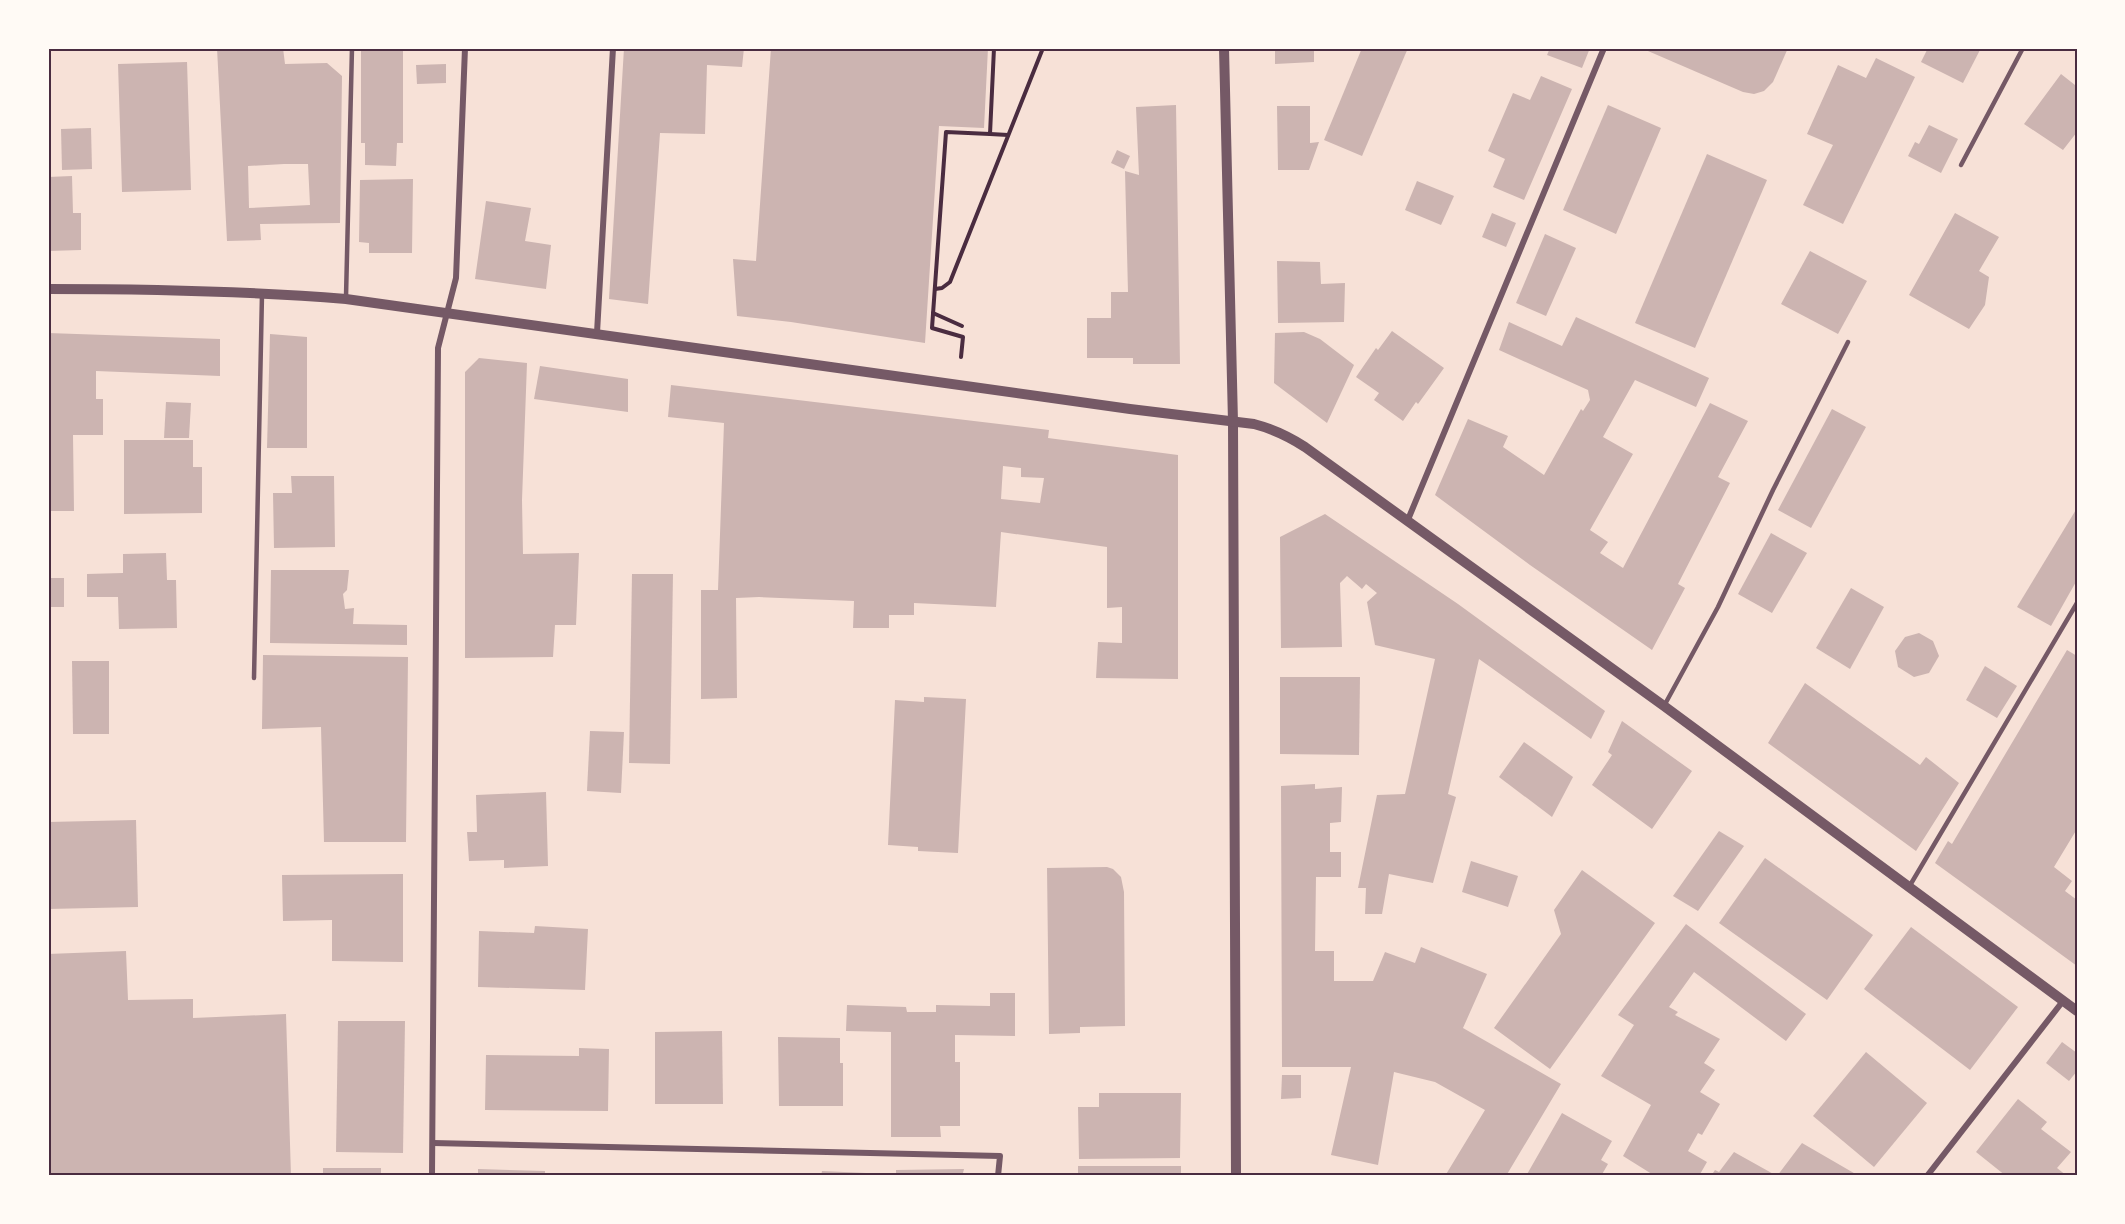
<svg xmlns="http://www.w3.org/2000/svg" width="2125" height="1224" viewBox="0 0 2125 1224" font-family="Cabin,sans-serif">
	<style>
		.building { fill: #ccb4b1; fill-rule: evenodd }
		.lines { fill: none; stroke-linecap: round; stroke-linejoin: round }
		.path { stroke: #4a2c40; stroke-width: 4 }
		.service { stroke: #755966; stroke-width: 4.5 }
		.minor { stroke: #755966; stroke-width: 6 }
		.tertiary { stroke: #755966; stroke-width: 10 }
		.neatline { fill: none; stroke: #4a2c40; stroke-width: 2 }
	</style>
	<rect width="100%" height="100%" fill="#f7e1d7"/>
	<g class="building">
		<path d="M217,48h66l2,16 42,-1 15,13 -2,147 -80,1 1,16 -34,1zM284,164h24l2,41 -61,3 -1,-42z"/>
		<path d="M361,48h42v95h-6l-1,23 -31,-1v-22h-4z"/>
		<path d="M624,48h120l-2,19 -35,-2 -2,69 -45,-1 -12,171 -39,-5z"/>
		<path d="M771,48h217l-4,80 -45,-2 -14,217 -134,-21 -54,-6 -4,-57 23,2z"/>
		<path d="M1275,48h39v14l-39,2z"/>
		<path d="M1362,48h46l-46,108 -38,-16z"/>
		<path d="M1550,48h40l-8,20 -35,-13z"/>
		<path d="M1641,48h147l-15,34 -9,9 -10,3 -11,-2z"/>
		<path d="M1928,48h53l-18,35 -42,-21z"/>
		<path d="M1876,58l39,19 -72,147 -40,-19 30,-60 -26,-11 31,-69 28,13z"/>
		<path d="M187,62l4,128 -69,2 -4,-128z"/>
		<path d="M446,64v19l-29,1 -1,-19z"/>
		<path d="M2061,74l14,11 2,-3v50l-14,18 -39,-26z"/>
		<path d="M1541,76l31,13 -48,111 -31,-13 12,-28 -17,-8 25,-58 17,7z"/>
		<path d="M1176,105l4,259h-47v-6h-46v-40h24v-26h17l-3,-121 14,4 -3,-68z"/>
		<path d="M1608,105l53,23 -45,106 -53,-24z"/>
		<path d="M1277,106h33v37l9,-1 -10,28h-31z"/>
		<path d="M1929,125l29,14 -17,34 -33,-17 7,-14 4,2z"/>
		<path d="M91,128l1,41 -30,1 -1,-41z"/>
		<path d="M1117,150l13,6 -6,13 -13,-6z"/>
		<path d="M1707,154l60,26 -72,168 -60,-25z"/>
		<path d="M72,176l1,37h8v37l-33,1v-74z"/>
		<path d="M413,179l-1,74h-43v-10l-10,-1 1,-62z"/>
		<path d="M1417,181l37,15 -13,29 -36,-15z"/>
		<path d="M486,201l45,7 -6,33 26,4 -5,44 -71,-10z"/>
		<path d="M1492,213l24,10 -10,24 -24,-10z"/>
		<path d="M1955,213l44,24 -20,34 10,6 -4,28 -16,24 -60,-34z"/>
		<path d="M1545,234l31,14 -30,68 -30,-13z"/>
		<path d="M1810,251l57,30 -29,53 -57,-30z"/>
		<path d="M1277,261l43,1 1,22 24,-1 -1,39 -66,1z"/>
		<path d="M1576,317l133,61 -13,29 -61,-27 -32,57 30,17 -43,76 18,12 -8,11 23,15 87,-165 38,18 -30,56 12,6 -52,101 7,4 -33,62 -122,-85 -95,-70 33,-76 40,17 -5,11 41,28 37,-66 2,2 7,-11 -2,-10 -89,-40 10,-28 53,24z"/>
		<path d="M1392,331l52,37 -26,36 -2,-2 -13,19 -29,-21 5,-7 -23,-16 20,-29 2,2z"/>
		<path d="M1304,332l16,7 34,26 -27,58 -53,-40 1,-50z"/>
		<path d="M48,333l172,6v37l-124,-5v28h7v36h-30l1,76h-26z"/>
		<path d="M270,334l37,3v111h-40z"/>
		<path d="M479,358l48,5 -5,137 1,54 56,-1 -3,72h-21l-2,32 -88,1v-286z"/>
		<path d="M540,366l88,13v33l-94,-13z"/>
		<path d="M671,385l378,45 -1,8 130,17v224l-82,-1 2,-36 24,1v-36l-15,1v-61l-106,-15 -5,75 -82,-4v12h-25v13h-36l1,-27 -95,-4 -23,1 1,100 -36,1v-109h17l6,-167 -56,-6zM1003,466l18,2v9l23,1 -4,25 -39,-4z"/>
		<path d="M166,402l25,1 -2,35h-25z"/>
		<path d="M1832,409l34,18 -55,101 -33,-18z"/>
		<path d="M124,440h69v27h9v46l-78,1z"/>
		<path d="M291,476h43l1,71 -61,1 -1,-55h19z"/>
		<path d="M2077,508v72l-26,46 -34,-19z"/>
		<path d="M1325,514l133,90 147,107 -14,28 -112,-80 -31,135 8,3 -23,86 -44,-9 -7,40h-17l1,-26h-8l19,-93 28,-1 30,-135 -60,-14 -8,-43 10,-9 -11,-9 -4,5 -15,-13 -7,7 2,64 -61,1 -1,-111z"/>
		<path d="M1771,533l36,20 -35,60 -34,-19z"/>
		<path d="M166,553l1,27h9l1,48 -58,1 -1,-32h-31v-23l36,-1v-19z"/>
		<path d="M271,570h78l-2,20 -4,4 2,15 9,-1 -1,16 54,1v20l-137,-2z"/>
		<path d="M632,574h41l-3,190 -41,-1z"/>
		<rect x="48" y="578" width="16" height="29"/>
		<path d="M1851,588l33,19 -34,62 -34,-21z"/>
		<path d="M1919,633l14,8 6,15 -10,17 -15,4 -16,-10 -3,-16 10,-14z"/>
		<path d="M2067,650l10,6v173l-23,38 18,14 -7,10 12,9v66l-142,-103 13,-22 4,3z"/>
		<path d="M263,655l145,2 -2,185h-82l-3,-115 -59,2z"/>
		<path d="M72,661h37v73h-36z"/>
		<path d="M1985,666l32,20 -20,32 -31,-18z"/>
		<path d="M1280,677h80l-1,78 -79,-1z"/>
		<path d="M1805,683l115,82 6,-8 33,26 -43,68 -148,-108z"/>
		<path d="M924,697l42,2 -8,154 -40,-2v-4l-30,-2 7,-145 29,2z"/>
		<path d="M1622,721l70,50 -40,58 -60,-44 20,-30 -4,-3z"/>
		<path d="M590,731l34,1 -3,61 -34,-2z"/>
		<path d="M1524,742l49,35 -21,40 -53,-40z"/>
		<path d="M1315,784v5l27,-2 -1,35 -11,1v29h11v25h-25l-1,74h19v30h39l12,-29 30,11 6,-16 66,27 -24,54 98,56 -55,92h-61l40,-66 -50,-28 -41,-10 -16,93 -47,-10 20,-88h-69l-1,-281z"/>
		<path d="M546,792l2,74 -44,2v-8l-35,1 -2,-29h10l-1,-37z"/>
		<path d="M136,820l2,87 -90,2v-87z"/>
		<path d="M1719,831l25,15 -46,65 -25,-15z"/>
		<path d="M1765,858l108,77 -46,65 -108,-77z"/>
		<path d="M1471,861l47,15 -10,31 -46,-15z"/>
		<path d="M1107,867l6,2 8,8 3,15 1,134 -45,1v6l-31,1 -2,-166z"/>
		<path d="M1582,870l73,53 -105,146 -56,-41 67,-94 -7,-24z"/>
		<path d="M403,874v88l-71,-1v-41l-49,1 -1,-46z"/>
		<path d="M1686,924l120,90 -20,27 -92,-69 -25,35 9,5 -3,3 45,24 -16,24 11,7 -15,22 20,12 -18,31 -4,-2 -10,18 19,11 -8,14h-44l-32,-20 28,-51 -50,-29 33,-51 -16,-10z"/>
		<path d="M535,926l53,3 -3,61 -107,-3 1,-56 55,2z"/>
		<path d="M1911,927l107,80 -48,63 -106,-81z"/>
		<path d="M126,951l2,49 65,-1v19l93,-4 5,162h-243v-222z"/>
		<path d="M990,993h25v43l-60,-1v27h5v64h-20l1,11h-50v-105l-45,-1 1,-26 59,2 1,5h29v-7l54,1z"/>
		<path d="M338,1021h67l-2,132 -67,-1z"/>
		<path d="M722,1031l1,73h-68v-72z"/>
		<path d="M778,1037l62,1v25h3v43h-64z"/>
		<path d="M2062,1042l15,11v18l-8,10 -23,-18z"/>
		<path d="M579,1048l30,1 -1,62 -123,-1 1,-55 93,1z"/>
		<path d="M1866,1052l61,51 -53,64 -61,-51z"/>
		<path d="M1282,1075h19v23l-20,1z"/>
		<path d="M1099,1093h82l-1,65 -101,1 -1,-52h21z"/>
		<path d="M2018,1099l29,23 -6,7 30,23 -14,16 10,8h-61l-30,-24z"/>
		<path d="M1562,1113l50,28 -11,19 7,4 -7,12h-75z"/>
		<path d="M1802,1143l57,33h-148l4,-6 4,2 15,-20 43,24z"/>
		<rect x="1078" y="1166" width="103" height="10"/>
		<rect x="323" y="1168" width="58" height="8"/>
		<path d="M478,1169l67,2v5h-67z"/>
		<path d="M964,1169l-1,4 25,1v2h-92v-6z"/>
		<path d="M822,1171l66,3v2h-67z"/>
	</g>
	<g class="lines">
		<g class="path">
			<path d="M990,134l18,1"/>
			<path d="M935,289l7,-1 8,-6 93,-234"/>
			<path d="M933,313l29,13"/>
			<path d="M961,357l2,-20 -31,-9 14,-196 44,2 4,-86"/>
		</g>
		<g class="service">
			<path d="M1961,165l62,-117"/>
			<path d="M346,297l6,-249"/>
			<path d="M254,678l8,-384"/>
			<path d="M1664,706l54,-99 55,-117 75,-148"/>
			<path d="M1909,887l168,-284"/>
		</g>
		<g class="minor">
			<path d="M597,333l16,-285"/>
			<path d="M1407,522l197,-474"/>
			<path d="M433,1143l567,13 -2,20"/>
			<path d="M432,1176l6,-828 18,-70 9,-230"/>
			<path d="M1927,1176l136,-175"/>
		</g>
		<g class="tertiary">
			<path d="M1224,48l9,374 3,754"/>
			<path d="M48,289c100,0 199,2 298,10l784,110 124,15c19,5 34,12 51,23l359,259 413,305"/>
		</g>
	</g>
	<rect width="2125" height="1224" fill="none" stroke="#fffaf5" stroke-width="99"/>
	<rect x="50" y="50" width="2026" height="1124" class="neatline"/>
</svg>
